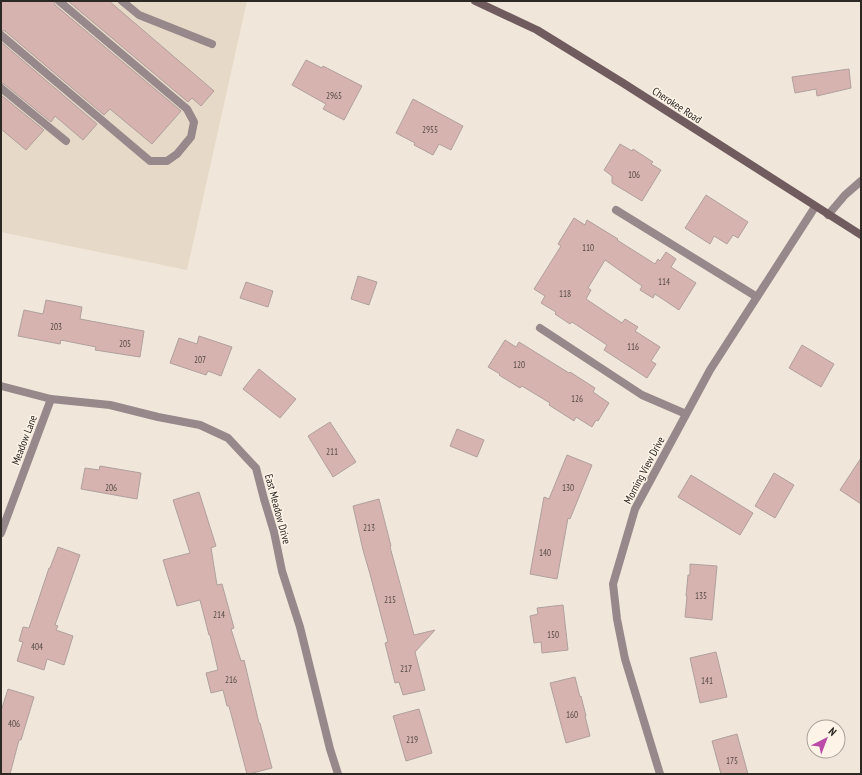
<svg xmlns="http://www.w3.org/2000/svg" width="862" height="775" viewBox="0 0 862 775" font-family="'PT Sans Narrow',sans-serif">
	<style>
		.built { fill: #e7d9c7 }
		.building { fill: #d6b3ae; stroke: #b0a09e }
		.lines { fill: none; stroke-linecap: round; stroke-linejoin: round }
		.service { stroke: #97888b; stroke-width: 8 }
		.minor { stroke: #97888b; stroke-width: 8 }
		.secondary { stroke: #705b5f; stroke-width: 8 }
		.labels { text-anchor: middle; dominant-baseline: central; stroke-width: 3; stroke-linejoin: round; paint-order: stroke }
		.number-label { font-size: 9px; fill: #564b46 }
		.street-label { font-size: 11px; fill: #2c2824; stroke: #fdf3e7 }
	</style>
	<rect width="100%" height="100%" fill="#f0e6da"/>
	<path class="built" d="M1,1h246l-60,269 -172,-35 -14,-3z"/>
	<g class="building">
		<path d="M1,1h53l1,4 126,106 -29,33 -42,-35 -6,6 -99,-84 -4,-1z"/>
		<path d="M68,1h41l105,90 -13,15 -9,-8 -4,4z"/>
		<path d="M1,42l96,82 -14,16 -28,-24 -4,6 -47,-38 -3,-1z"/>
		<path d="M306,60l16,8 1,-2 39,20 -18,34 -21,-11 3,-5 -34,-19z"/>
		<path d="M849,69l2,19 -34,8 -1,-7 -21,4 -3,-16z"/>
		<path d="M1,95l43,35 -18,20 -25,-21z"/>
		<path d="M413,99l50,27 -12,24 -12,-6 -6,11 -19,-10 1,-2 -19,-10z"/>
		<path d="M620,144l12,7 1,-2 20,13 -2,2 10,6 -19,31 -30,-18v-7l-8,-6z"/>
		<path d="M706,195l42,27 -10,16 -5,-3 -6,9 -13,-8 -4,8 -25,-16z"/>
		<path d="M574,218l11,7 2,-5 31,19 -1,1 38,24 3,-5 2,2 6,-9 10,7 -5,8 25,16 -17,27 -24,-16 -2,4 -13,-8 2,-4 -37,-26 -17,28 3,2 -5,9 36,24 3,-4 13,8 -3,4 25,16 -9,14 5,3 -9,14 -43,-28 3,-5 -35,-23 -2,2 -15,-10 1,-2 -15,-9 4,-7 -11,-7 27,-43 -3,-2z"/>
		<path d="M358,276l19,6 -8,23 -18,-6z"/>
		<path d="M246,282l27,9 -5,16 -28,-9z"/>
		<path d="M46,300l36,7 -2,12 64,12 -4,26 -45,-7 1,-3 -35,-7 -1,4 -42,-8 6,-26 19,4z"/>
		<path d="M199,336l33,11 -11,29 -13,-5 -2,4 -36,-12 9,-25 18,6z"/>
		<path d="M505,340l11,7 3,-5 50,31 1,-1 25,16 -2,4 16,11 -11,18 -2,-1 -4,7 -16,-10 -2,4 -25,-16 1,-2 -28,-17 -2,2 -21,-13 1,-1 -12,-7z"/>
		<path d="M802,345l32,19 -13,23 -32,-19z"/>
		<path d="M259,369l37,30 -16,19 -37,-29z"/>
		<path d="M330,422l26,40 -23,15 -25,-41z"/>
		<path d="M457,429l27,11 -7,17 -27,-11z"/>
		<path d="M567,455l25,10 -22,54 -2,-1 -11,61 -27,-5 14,-77 5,2z"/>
		<path d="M861,458v46l-21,-14z"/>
		<path d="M100,466l41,7 -4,26 -56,-10 4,-21 14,2z"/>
		<path d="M774,473l20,12 -19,33 -20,-12z"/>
		<path d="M691,475l62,38 -13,22 -62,-38z"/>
		<path d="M199,492l17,54 -5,2 6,37 5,-1 12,44 -3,1 10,32 3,-1 15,63h1l12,45 -23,6h-2l-18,-68h-2l-4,-16 -12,3 -5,-20 12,-3 -8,-35h-1l-9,-35 -23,6 -14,-46 27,-7 -17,-53z"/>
		<path d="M379,499l12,47 -1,1 24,88 21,-5 -20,22 10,38 -22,5 -4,-13 -4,1 -10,-40 3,-1 -18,-68 -7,-24 -10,-44z"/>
		<path d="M58,547l22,8 -25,70 3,1 -2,4 17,6 -9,29 -17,-6 -3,11 -27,-9 6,-19 -4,-1 4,-14 6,1 20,-60h1z"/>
		<path d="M690,564l27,2 -5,54 -27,-3 2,-21h-1l2,-21h2z"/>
		<path d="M563,605l5,45 -26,3 -1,-11 -7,1 -4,-27 8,-2 -1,-6z"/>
		<path d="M716,652l11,45 -27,6 -10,-45z"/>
		<path d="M575,677l5,20 1,-1 5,20h-1l5,20 -24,7 -16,-60z"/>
		<path d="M8,689l26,8 -13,43h-2l-9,34h-9v-63z"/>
		<path d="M419,709l13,44 -26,8 -13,-45z"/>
		<path d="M737,734l11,40h-27l-9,-33z"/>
	</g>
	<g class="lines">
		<g class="service">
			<path d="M122,1l17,14 73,29"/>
			<path d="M1,35l149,126h17l10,-7 14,-17 3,-15 -7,-13 -128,-108"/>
			<path d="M1,88l65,53"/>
			<path d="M616,210l141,87"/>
			<path d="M540,328l102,67 44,19"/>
		</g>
		<g class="minor">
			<path d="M828,215l17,-20 16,-14"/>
			<path d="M1,386l50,13 59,6 48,12 42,8 28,13 28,30 8,31 10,33 8,39 18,56 30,122 8,25"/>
			<path d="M1,533l50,-134"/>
			<path d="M660,774l-35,-115 -8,-40 -4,-35 22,-75 75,-139 105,-163"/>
		</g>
		<path class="secondary" d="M475,1l62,29 86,53 238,152"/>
	</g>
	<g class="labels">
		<g class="number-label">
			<text x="334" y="95">2965</text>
			<text x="430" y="129">2955</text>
			<text x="634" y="174">106</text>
			<text x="588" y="247">110</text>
			<text x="664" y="281">114</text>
			<text x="565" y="293">118</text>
			<text x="56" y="326">203</text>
			<text x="125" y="343">205</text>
			<text x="633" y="346">116</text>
			<text x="200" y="359">207</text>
			<text x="519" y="364">120</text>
			<text x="577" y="398">126</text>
			<text x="332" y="451">211</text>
			<text x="111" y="487">206</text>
			<text x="568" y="487">130</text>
			<text x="369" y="527">213</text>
			<text x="545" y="552">140</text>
			<text x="701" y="595">135</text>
			<text x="390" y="599">215</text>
			<text x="219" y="614">214</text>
			<text x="553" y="634">150</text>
			<text x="37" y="646">404</text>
			<text x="406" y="668">217</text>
			<text x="231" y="679">216</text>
			<text x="707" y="680">141</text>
			<text x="572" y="714">160</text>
			<text x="14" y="723">406</text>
			<text x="412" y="739">219</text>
			<text x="732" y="760">175</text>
		</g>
		<g class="street-label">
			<text transform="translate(677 105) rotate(33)">Cherokee Road</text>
			<text transform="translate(24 440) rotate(-69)">Meadow Lane</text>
			<text transform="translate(644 470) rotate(-62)">Morning View Drive</text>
			<text transform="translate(278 509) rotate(75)">East Meadow Drive</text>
		</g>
	</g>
	<rect width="862" height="775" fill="none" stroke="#2c2824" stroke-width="4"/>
	<g transform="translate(826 739) rotate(42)"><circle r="19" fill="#fdf3e7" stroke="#a9a299"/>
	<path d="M0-3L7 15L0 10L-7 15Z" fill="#bb4ba7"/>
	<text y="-6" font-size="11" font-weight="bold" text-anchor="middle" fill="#2c2824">N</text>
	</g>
</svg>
